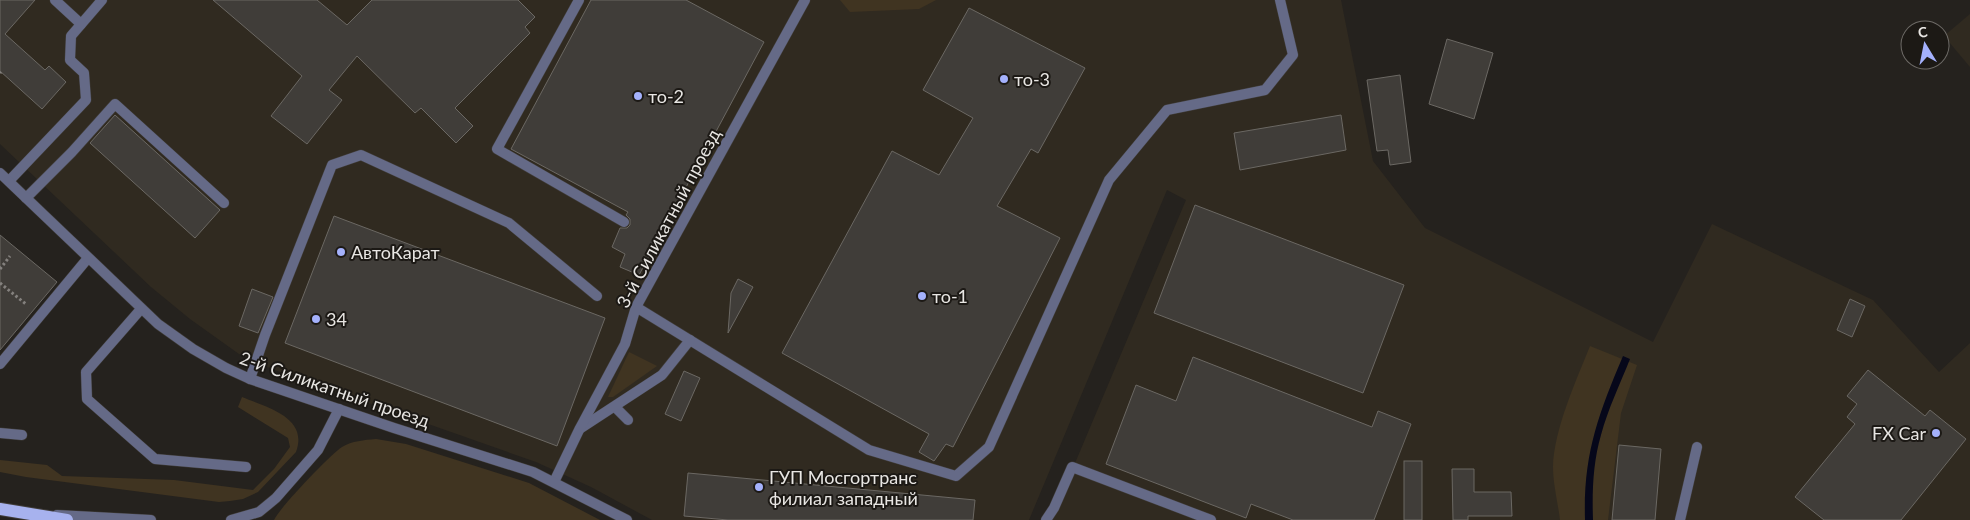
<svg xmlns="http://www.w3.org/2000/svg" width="1970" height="520" viewBox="0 0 1970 520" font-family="Lato,sans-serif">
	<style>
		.built { fill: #302a20 }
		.green { fill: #403421 }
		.water { fill: #06071a }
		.building { fill: #403d39; stroke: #6b6863 }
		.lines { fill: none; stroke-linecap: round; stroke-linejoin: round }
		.service-casing { stroke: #403d3a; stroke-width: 11 }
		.tertiary-casing { stroke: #403d3a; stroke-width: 11 }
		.primary-casing { stroke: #403d3a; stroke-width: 14 }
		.path { stroke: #84817e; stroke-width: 3; stroke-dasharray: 2.5 2.5; stroke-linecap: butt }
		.service { stroke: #656a87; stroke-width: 10 }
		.tertiary { stroke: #656a87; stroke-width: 10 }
		.primary { stroke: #a7b2ee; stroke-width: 12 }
		.poi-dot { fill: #a4b1fc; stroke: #1c1915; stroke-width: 2 }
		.labels { text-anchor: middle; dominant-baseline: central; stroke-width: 4; stroke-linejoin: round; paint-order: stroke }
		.poi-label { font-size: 18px; fill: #e8e6e3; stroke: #1c1915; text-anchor: start }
		.street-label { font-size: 18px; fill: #e8e6e3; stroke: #1c1915 }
	</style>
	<rect width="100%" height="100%" fill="#25221e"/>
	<g class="built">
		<path d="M0,0h1341l32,161 52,67 228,114 59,-118 161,76 66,72 31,-29v177h-919l135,-320 -19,-10 -138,330h-377l-61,-33 -55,-25 -264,-93 -33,-15 -49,-35 -39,-32 -151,-143z"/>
		<path d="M1970,14v53l-26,-31z"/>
	</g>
	<g class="green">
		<path d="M840,0h96l-17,9 -69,3z"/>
		<path d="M1590,346l47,19 -16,48 -13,107h-48c-2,-17 -7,-36 -7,-53 1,-38 23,-86 37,-121z"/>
		<path d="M629,352l28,14 -44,31h-5z"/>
		<path d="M242,397c24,10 67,20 54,55l-38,40 -15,7 -13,2 -11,1 -193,-25 -26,-5v-12l47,5 15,11 112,4 79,10 21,-21 16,-22 -2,-9 -50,-31z"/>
		<path d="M376,439l30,5 123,39 71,37h-326c6,-13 56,-65 68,-73 10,-6 22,-7 34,-8z"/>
	</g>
	<path class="water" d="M1623,356l7,3c-10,25 -22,50 -29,76 -8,27 -9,57 -8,85h-8c-2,-65 13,-105 38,-164z"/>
	<g class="building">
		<path d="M0,0h35l-30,34 40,36 4,-4 17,16 -24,27 -42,-38z"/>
		<path d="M213,0h104l30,25 25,-25h146l17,17 -10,10 5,6 -75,75 18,18 -17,17 -35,-35 -6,5 -58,-57 -28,34 13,10 -35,44 -36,-28 31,-40z"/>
		<path d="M591,0h95l78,42 -125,233 -19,-8 5,-13 -13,-7 8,-19h7l3,-3v-6l-4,-4 2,-3 -117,-63z"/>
		<path d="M969,8l116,60 -47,85 -7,-4 -34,57 63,32 -107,209 -7,-3 -12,17 -15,-9 10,-18 -147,-81 110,-202 47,24 34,-57 -50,-28z"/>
		<path d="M1447,39l46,14 -19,66 -45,-15z"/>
		<path d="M1400,75l11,87 -21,3 -2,-15 -11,1 -10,-71z"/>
		<path d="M115,115l105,95 -25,28 -105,-95z"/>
		<path d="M1341,115l5,35 -106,20 -6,-37z"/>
		<path d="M1195,205l209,80 -41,108 -209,-80z"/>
		<path d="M334,216l271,102 -48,128 -272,-103z"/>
		<path d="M0,235l57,47 -57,68z"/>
		<path d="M738,279l15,8 -25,46 3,-40z"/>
		<path d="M252,289l21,8 -15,36 -19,-7z"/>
		<path d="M1850,299l15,7 -13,31 -15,-7z"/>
		<path d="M1193,357l179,70 6,-16 33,13 -37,96h-81l-42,-16 -5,14 -140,-54 30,-79 40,16z"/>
		<path d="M1868,370l57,46 5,-6 36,29 -65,81h-77l-29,-23 60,-73 -8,-7 10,-13 -10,-8z"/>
		<path d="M684,371l16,7 -19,43 -16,-7z"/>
		<path d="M1619,445l42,4 -6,71h-43z"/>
		<rect x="1404" y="461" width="18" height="59"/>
		<path d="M1452,469h22v23h37l1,24h-44v4h-15z"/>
		<path d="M688,473l287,27 -2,20h-245l-44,-4z"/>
	</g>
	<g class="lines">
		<g class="service-casing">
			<g id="service">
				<path d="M55,0l26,24"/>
				<path d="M579,0l-82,149 127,73"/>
				<path d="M9,181l77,-81 -2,-27 -14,-13 1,-24 31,-36"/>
				<path d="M26,198l46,-46 43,-48 109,99"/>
				<path d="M636,307l233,143 87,26 33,-29 120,-267 58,-70 98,-20 28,-35 -13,-55"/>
				<path d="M141,309l-55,63 1,27 68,60 91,8"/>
				<path d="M0,364l88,-106"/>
				<path d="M250,379l15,-44 67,-170 29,-10 148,68 88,73"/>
				<path d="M615,407l13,13"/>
				<path d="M581,428l81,-53 28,-35"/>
				<path d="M0,433l22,2"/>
				<path d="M554,482l26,-54 45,-84 11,-37 169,-307"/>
				<path d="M1046,520l8,-12 18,-41 139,53"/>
				<path d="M1680,520l17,-73"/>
			</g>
		</g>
		<g class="tertiary-casing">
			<g id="tertiary">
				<path d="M0,173l158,151 35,25 33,19 24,11 144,49 139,44 94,48"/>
				<path d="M57,515l94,5"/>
				<path d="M231,520l28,-8 17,-14 42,-48 21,-41"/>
			</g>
		</g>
		<g class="primary-casing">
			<path id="primary" d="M0,509l67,11"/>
		</g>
		<g class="path">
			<path d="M0,73l1,-1"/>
			<path d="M0,269l10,-13"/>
			<path d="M0,283l27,22"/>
		</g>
		<use href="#service" class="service"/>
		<use href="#tertiary" class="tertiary"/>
		<use href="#primary" class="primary"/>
	</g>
	<g class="poi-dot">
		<circle cx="1004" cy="79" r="5"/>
		<circle cx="638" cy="96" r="5"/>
		<circle cx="341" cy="252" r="5"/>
		<circle cx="922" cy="296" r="5"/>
		<circle cx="316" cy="319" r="5"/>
		<circle cx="1936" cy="433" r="5"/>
		<circle cx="759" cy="487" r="5"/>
	</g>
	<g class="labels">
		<g class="poi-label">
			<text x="1014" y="79">то-3</text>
			<text x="648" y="96">то-2</text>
			<text x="351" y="252">АвтоКарат</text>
			<text x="932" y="296">то-1</text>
			<text x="326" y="319">34</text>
			<text x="1926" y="433" text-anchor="end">FX Car</text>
			<text x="769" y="477">ГУП Мосгортранс<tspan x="769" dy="21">филиал западный</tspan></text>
		</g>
		<g class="street-label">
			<text transform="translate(668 218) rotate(-62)">3-й Силикатный проезд</text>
			<text transform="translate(335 389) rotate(19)">2-й Силикатный проезд</text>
		</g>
	</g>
	<g transform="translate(1925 45) rotate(350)"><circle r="24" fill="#1c1915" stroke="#6e6b67"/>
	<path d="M0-4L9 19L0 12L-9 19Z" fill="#a4b1fc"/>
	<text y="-8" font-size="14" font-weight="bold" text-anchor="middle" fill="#e8e6e3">С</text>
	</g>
</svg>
